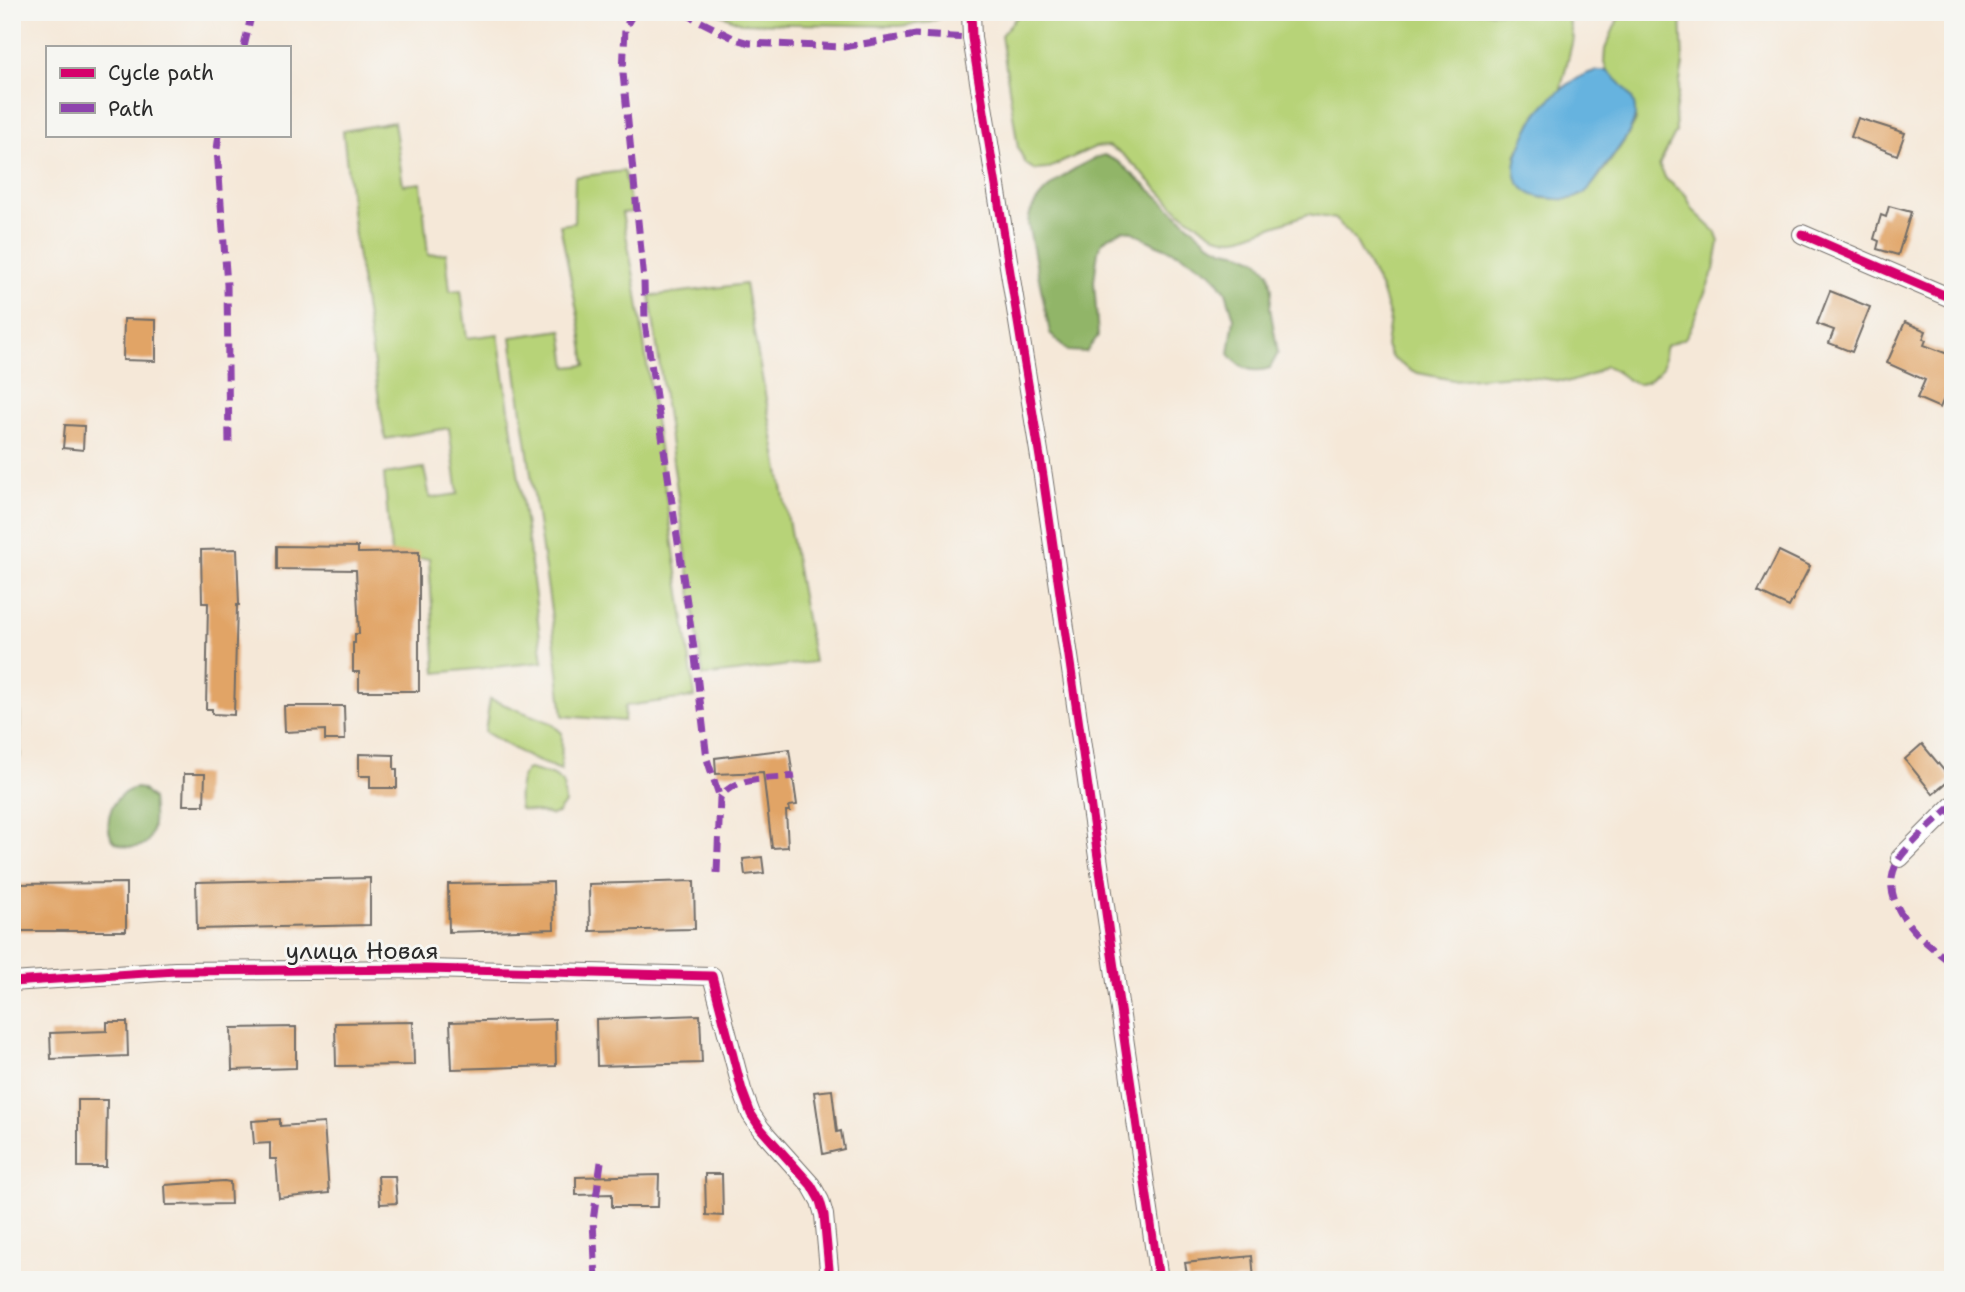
<svg xmlns="http://www.w3.org/2000/svg" width="1965" height="1292" viewBox="0 0 1965 1292" font-family="'Shantell Sans',sans-serif">
	<style>
		.green { fill: #b7d378; stroke: #717f52; stroke-width: 2 }
		.forest { fill: #91b568; stroke: #5e704a; stroke-width: 2 }
		.water { fill: #66b3df; stroke: #486f85; stroke-width: 2 }
		.building { fill: #e1a466 }
		.lines { fill: none; stroke-linecap: round; stroke-linejoin: round }
		.minor-casing { stroke: #726d68; stroke-width: 20 }
		.minor { stroke: #fff; stroke-width: 18 }
		.quiet { stroke: #8e44ad; stroke-width: 7; stroke-dasharray: 14 7; stroke-linecap: butt }
		.cycleway-casing { stroke: #f6f6f2; stroke-width: 13 }
		.cycleway { stroke: #d6006c; stroke-width: 9 }
		.labels { text-anchor: middle; dominant-baseline: central; stroke-width: 6; stroke-linejoin: round; paint-order: stroke }
		.street-label { font-size: 24px; fill: #2b2b2b; stroke: #f6f6f2 }
	</style>
	<rect width="100%" height="100%" fill="#f6f6f2"/>
	<filter id="ink" filterUnits="userSpaceOnUse"><feTurbulence type="fractalNoise" baseFrequency=".0143" numOctaves="2"/><feDisplacementMap in="SourceGraphic" scale="14" xChannelSelector="R" yChannelSelector="G"/><feConvolveMatrix kernelMatrix="1 2 1 2 8 2 1 2 1" color-interpolation-filters="sRGB"/></filter>
	<filter id="wash" filterUnits="userSpaceOnUse"><feTurbulence type="fractalNoise" baseFrequency=".00686" numOctaves="4" result="noise"/><feDisplacementMap in="SourceGraphic" scale="28" xChannelSelector="R" yChannelSelector="G"/><feGaussianBlur stdDeviation="1.57" result="paint"/><feColorMatrix in="noise" values="0 0 0 0 0 0 0 0 0 0 0 0 0 0 0 0 0 1.4 0 .05"/><feComposite in="paint" operator="in"/></filter>
	<g filter="url(#wash)">
		<rect width="100%" height="100%" fill="#f5e8d8"/>
		<g class="green">
			<path d="M715,12h236l-20,10 -32,4 -158,-3z"/>
			<path d="M1021,12h546l6,27 -13,53 -25,23 -19,41 26,42c11,0 28,4 38,-2 13,-7 50,-62 56,-76l-9,-29 -20,-20 -3,-9 1,-13 15,-35 2,-2h59l2,52 -8,48 1,20 -17,33 7,14 20,16 7,15 22,21 4,11 -5,28 -25,62 -4,6 -19,8c-3,7 -1,15 -4,22 -2,3 -5,6 -8,8 -22,21 -30,-6 -49,-10l-14,9 -21,7 -56,-7 -61,5 -40,-8 -21,-14 -6,-12 4,-28 -9,-29 -26,-49 -20,-21 -27,-5 -66,23 -13,2 -13,-3 -36,-24 -49,-50 -10,-9 -13,-7 -13,1 -48,22 -12,1 -9,-6 -8,-16 -17,-113z"/>
			<path d="M394,122l9,63 18,-2 7,72 18,-2 4,38 11,-1 6,48 31,-4 31,214 14,114 -107,11 -7,-115 -24,2 -14,-7 -7,-79 40,-6 6,30 28,-4 -9,-66 -64,11 -29,-194 -13,-114z"/>
			<path d="M624,171l8,41 -10,1 14,75 59,409 -70,9 -1,15 -61,-5 -12,-105 -40,-274 51,-7 5,37 19,-2 -6,-39 -20,-101 14,-2 1,-46z"/>
			<path d="M745,284l69,378 -111,14 -53,-380z"/>
			<path d="M12,490l3,4 2,23 3,239 -8,16z"/>
			<path d="M490,699l61,24 11,10 -1,37 -29,-11 -47,-27z"/>
			<path d="M529,769l25,7 9,7 2,20 -7,10 -7,2 -31,-6c-3,-12 -1,-29 6,-39z"/>
		</g>
		<g class="forest">
			<path d="M1104,155l15,7 89,80 16,8 17,3 17,7 11,13 3,17 -2,18 8,45 -8,15c-18,6 -30,0 -41,-14l5,-36 -8,-26 -9,-13 -7,-7 -30,-18 -25,-10 -24,-13 -8,-1 -15,7 -7,7 -3,7 -4,30 4,55 -12,16 -18,-1 -18,-18 -22,-109c1,-31 50,-60 76,-69z"/>
			<path d="M136,788l6,1 10,10c1,10 3,25 -1,35 -5,18 -27,15 -39,6 -9,-21 0,-46 24,-52z"/>
		</g>
		<path class="water" d="M1595,71h12c46,37 28,54 0,93 -8,10 -16,27 -28,32 -9,5 -22,3 -32,2 -9,0 -17,-3 -24,-10 -18,-17 -1,-45 8,-64 9,-20 43,-48 64,-53z"/>
		<g id="blocks">
			<g class="building">
				<path d="M1858,118l47,15 -8,22 -46,-18z"/>
				<path d="M1889,206l22,6 -13,43 -21,-6 2,-8 -5,-2 7,-24 5,2z"/>
				<path d="M1830,291l40,16 -18,45 -23,-9 5,-13 -17,-6z"/>
				<path d="M124,319l32,1v41l-33,-1z"/>
				<path d="M1905,322l21,9 -3,8 3,1 -2,5 29,11v21l-13,31 -23,-10 8,-18 -38,-17z"/>
				<path d="M65,425l19,1 -1,24 -20,-2z"/>
				<path d="M277,546l81,1v6l61,-1v139h-60v-19h-6v-29h2v-9h4l-3,-64 -79,-1z"/>
				<path d="M237,549l2,56h-2l-3,110 -22,-1v-5h-6l2,-106h-6l-1,-53z"/>
				<path d="M1779,551l31,15 -21,41 -31,-15z"/>
				<path d="M284,706h60l1,34h-20v-10l-40,2z"/>
				<path d="M1922,744l29,35 -18,15 -28,-35z"/>
				<path d="M789,749l8,56 -8,1 1,5h-4l2,36 -16,1 -9,-76 -47,2 -1,-16z"/>
				<path d="M359,754l35,1v14h3v19h-27v-12h-11z"/>
				<path d="M184,774h21l-1,31h-21z"/>
				<path d="M762,857l2,16 -19,2 -2,-16z"/>
				<path d="M370,878v47l-173,4 -1,-47z"/>
				<path d="M694,881l1,48 -105,2 -1,-47z"/>
				<path d="M553,882l1,47 -105,3 -1,-48z"/>
				<path d="M126,883v48h-114v-47z"/>
				<path d="M700,1015l2,48 -105,3 -1,-47z"/>
				<path d="M555,1019l1,47 -104,3 -2,-47z"/>
				<path d="M107,1022h20l1,34 -77,3 -1,-26 57,-2z"/>
				<path d="M413,1022l1,43 -78,1 -1,-43z"/>
				<path d="M296,1027v41l-64,2 -1,-42z"/>
				<path d="M832,1090l5,42 4,-1 3,18 -21,5 -9,-62z"/>
				<path d="M78,1100h29l-1,67h-28z"/>
				<path d="M280,1119v7l44,-3 5,70 -50,5 -3,-39h-6v-16l-16,1 -2,-23z"/>
				<path d="M705,1174h17l1,42 -17,-1z"/>
				<path d="M659,1175l-1,32h-46v-13l-36,1v-18z"/>
				<path d="M378,1176h17l2,27 -17,1z"/>
				<path d="M224,1181l6,1 1,22 -65,1 -1,-20z"/>
				<path d="M1252,1256l2,24h-66l-3,-17z"/>
			</g>
		</g>
	</g>
	<g filter="url(#ink)">
		<use href="#blocks" fill-opacity="0" stroke="#726d68" stroke-width="2"/>
		<g class="lines">
			<g class="minor-casing">
				<g id="minor">
					<path d="M971,12l1,26 71,438 116,804"/>
					<path d="M1802,234l151,65"/>
					<path d="M1900,858l53,-53"/>
					<path d="M12,982l163,-11 251,-2 286,7 30,114 9,24 10,15 50,56 9,16 4,14 6,65"/>
				</g>
			</g>
			<use href="#minor" class="minor"/>
			<g class="quiet">
				<path d="M634,12l-9,16 -2,45 21,207 1,43 49,326 13,110 13,39"/>
				<path d="M682,12l53,27 14,4 95,4 72,-12 56,3"/>
				<path d="M244,47l8,-35"/>
				<path d="M219,135l-2,14 10,136 2,162"/>
				<path d="M1953,805c-14,13 -45,40 -54,54 -26,43 23,82 54,105"/>
				<path d="M717,873l3,-75c13,-22 52,-19 75,-22"/>
				<path d="M596,1280l-3,-59 8,-59"/>
			</g>
			<g class="cycleway-casing">
				<g id="cycleway">
					<path d="M971,12l1,26 71,438 116,804"/>
					<path d="M1802,234l151,65"/>
					<path d="M12,982l163,-11 251,-2 286,7 30,114 9,24 10,15 50,56 9,16 4,14 6,65"/>
				</g>
			</g>
			<use href="#cycleway" class="cycleway"/>
		</g>
	</g>
	<g class="labels">
		<g class="street-label">
			<text x="362" y="951">улица Новая</text>
		</g>
	</g>
	<rect width="1965" height="1292" fill="none" stroke="#f6f6f2" stroke-width="42"/>
	<rect x="46" y="46" width="245" height="91" fill="#f6f6f2" stroke="#a5a5a2" stroke-width="2"/>
	<rect x="60" y="68" width="35" height="10" fill="#d6006c" stroke="#a5a5a2" stroke-width="2"/>
	<text x="108" y="80" font-size="21" fill="#2b2b2b">Cycle path</text>
	<rect x="60" y="103" width="35" height="10" fill="#8e44ad" stroke="#a5a5a2" stroke-width="2"/>
	<text x="108" y="116" font-size="21" fill="#2b2b2b">Path</text>
</svg>
